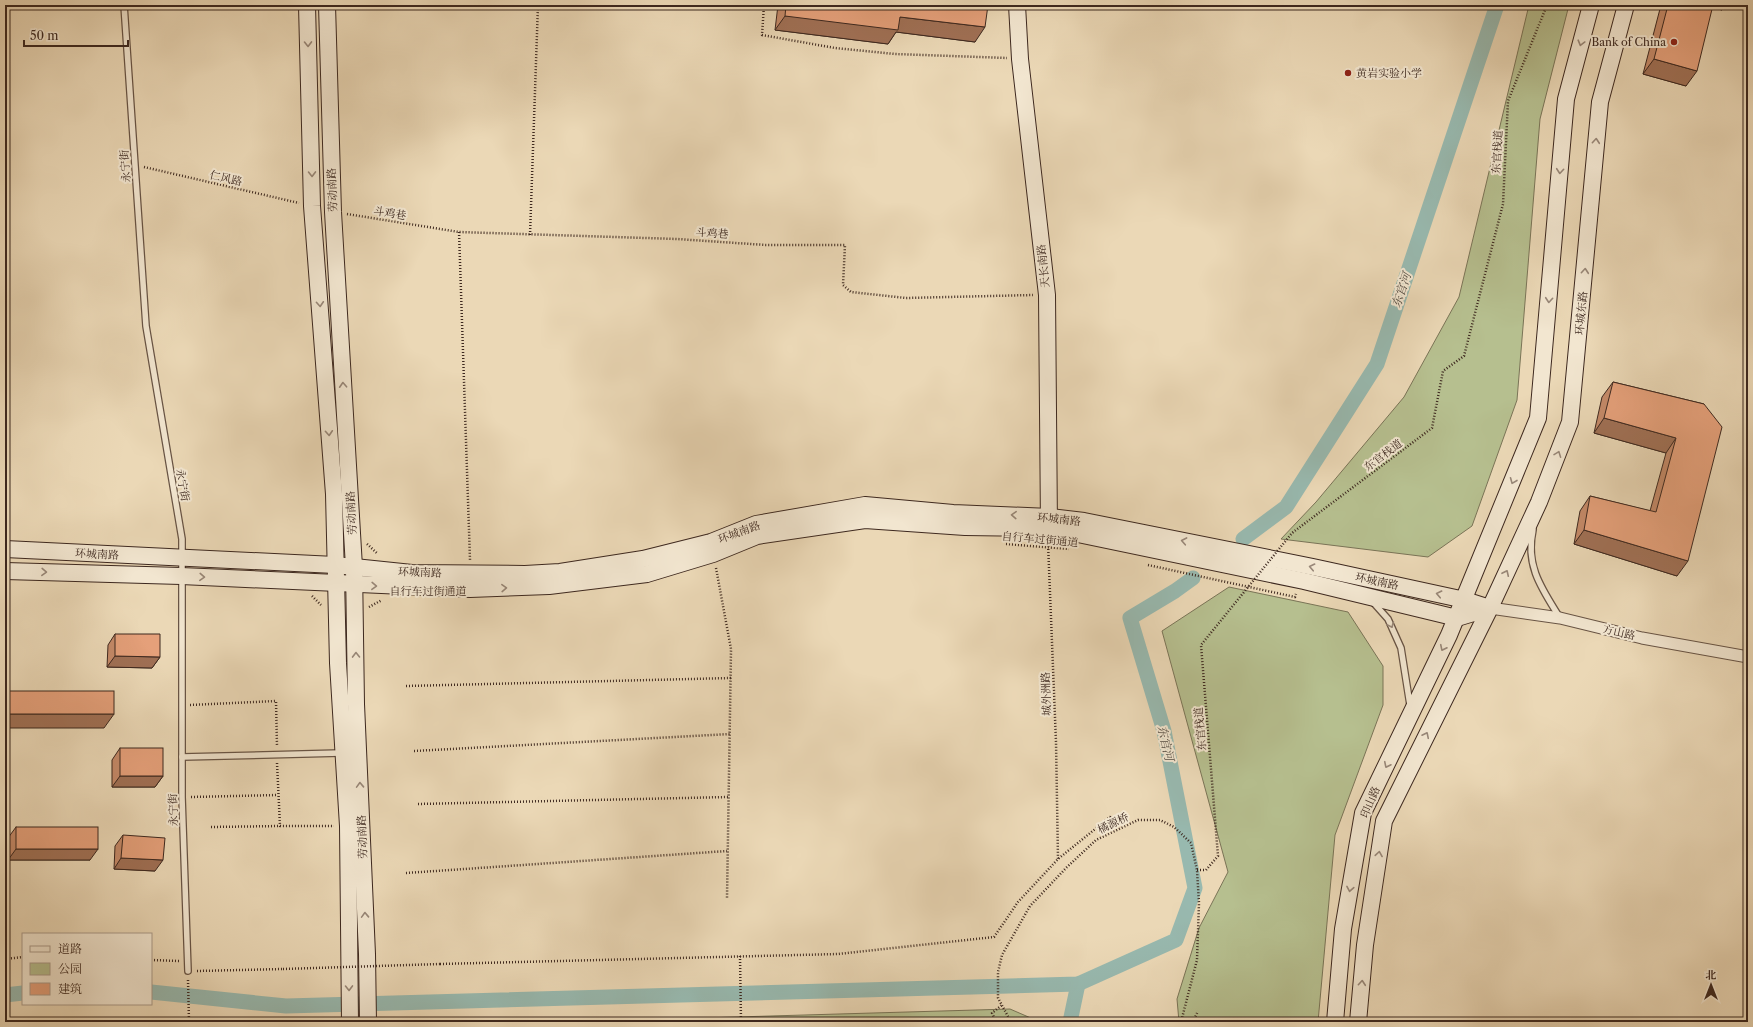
<svg xmlns="http://www.w3.org/2000/svg" width="1753" height="1027" viewBox="0 0 1753 1027" font-family="'Libre Caslon Text','Noto Serif SC',serif">
	<style>
		.green { fill: #b6bf8f; stroke: #7a7457 }
		.lines { fill: none; stroke-linecap: round; stroke-linejoin: round }
		.canal { stroke: #98b9af; stroke-width: 15 }
		.lane-casing { stroke: #685445; stroke-width: 8 }
		.street-casing { stroke: #685445; stroke-width: 13 }
		.secondary-casing { stroke: #3d281f; stroke-width: 18 }
		.path { stroke: #3d281f; stroke-width: 2.5; stroke-dasharray: 1 2; stroke-linecap: butt }
		.lane { stroke: #f2e6d0; stroke-width: 5.5 }
		.street { stroke: #f2e6d0; stroke-width: 11 }
		.secondary { stroke: #f2e6d0; stroke-width: 16 }
		.path-bridge { stroke: #3d281f; stroke-width: 2.5; stroke-dasharray: 1 2; stroke-linecap: butt }
		.wall { fill: #c58a69; stroke: #3d281f }
		.shaded-wall { fill: #a07055; stroke: #3d281f }
		.building { fill: #e5a07a; stroke: #3d281f }
		.oneway { stroke: #988778 }
		.poi-dot { fill: #8f2418; stroke: #f2e6d0; stroke-width: 1.5 }
		.labels { text-anchor: middle; dominant-baseline: central; stroke-width: 4; stroke-linejoin: round; paint-order: stroke }
		.poi-label { font-size: 11px; fill: #3d281f; stroke: #f2e6d0; text-anchor: end }
		.street-label { font-size: 11px; fill: #3d281f; stroke: #f2e6d0 }
		.water-label { font-size: 12px; font-style: italic; fill: #544c43; stroke: #f2e6d0 }
	</style>
	<rect width="100%" height="100%" fill="#ebd8b6"/>
	<filter id="stains"><feTurbulence type="fractalNoise" baseFrequency=".005" numOctaves="4"/><feColorMatrix values="0 0 0 0 .2 0 0 0 0 .09 0 0 0 0 .02 0 0 0 .5 -.17"/></filter>
	<radialGradient id="worn" r=".72"><stop offset=".6" stop-color="#630" stop-opacity="0"/><stop offset="1" stop-color="#630" stop-opacity=".3"/></radialGradient>
	<g class="green">
		<path d="M1529,5h40l-29,114 -23,281 -45,126 -44,31 -147,-18 35,-37 88,-105 55,-100z"/>
		<path d="M1229,587l119,25 35,54v39l-48,130 -17,187h-139l-2,-23 22,-71 29,-56 -66,-241z"/>
		<path d="M1010,1009l30,13h-475z"/>
	</g>
	<g class="lines">
		<g class="canal">
			<path d="M1243,539l43,-32 91,-143 120,-359"/>
			<path d="M151,992l135,14 792,-22 98,-44 19,-52 -31,-157 -34,-113 45,-27 18,-13"/>
			<path d="M5,995l18,-2"/>
			<path d="M1070,1022l8,-38"/>
		</g>
		<g class="lane-casing">
			<g id="lane">
				<path d="M124,5l22,321 36,213v258l6,174"/>
				<path d="M1533,530c-8,36 9,59 27,88"/>
				<path d="M1372,601l16,18 13,29 9,57"/>
				<path d="M182,757l159,-4"/>
			</g>
		</g>
		<g class="street-casing">
			<path id="street" d="M1490,608l70,10 82,20 106,19"/>
		</g>
		<g class="secondary-casing">
			<g id="secondary">
				<path d="M307,5l5,201 22,288 4,169 10,163 2,196"/>
				<path d="M327,5l6,207 21,355 2,137 11,250 1,68"/>
				<path d="M1017,5l3,54 27,236 2,232"/>
				<path d="M5,549l330,16 77,8 113,1 35,-2 83,-13 68,-17 45,-18 109,-19 88,8 97,4 34,4 229,46 152,33 25,8"/>
				<path d="M5,571l176,5 289,13 79,-3 98,-12 66,-20 44,-18 108,-16 100,7 84,1 255,53 153,37 33,-10"/>
				<path d="M1335,1022l8,-93 20,-116 86,-178 89,-217 28,-319 25,-94"/>
				<path d="M1358,1022l7,-77 19,-124 106,-213 49,-106 31,-80 30,-320 26,-97"/>
			</g>
		</g>
		<g class="path">
			<path d="M764,5l-2,30 73,13 60,6 112,4"/>
			<path d="M144,167l155,36"/>
			<path d="M347,214l112,18 218,7 89,6h79l-2,40 8,7 55,6 127,-3"/>
			<path d="M459,232l11,328"/>
			<path d="M530,235l8,-230"/>
			<path d="M1048,543l8,199 2,117"/>
			<path d="M367,544l11,10"/>
			<path d="M1006,544l63,5"/>
			<path d="M1148,565l147,32 1,-3"/>
			<path d="M716,568l15,81 -4,249"/>
			<path d="M312,596l9,9"/>
			<path d="M369,607l13,-7"/>
			<path d="M406,686l325,-8"/>
			<path d="M190,705l86,-4 1,45"/>
			<path d="M414,751l316,-17"/>
			<path d="M277,763l3,63h54"/>
			<path d="M191,797l87,-2"/>
			<path d="M418,804l310,-7"/>
			<path d="M211,827l69,-1"/>
			<path d="M406,873l321,-22"/>
			<path d="M740,956l1,66"/>
			<path d="M5,959l18,-2"/>
			<path d="M151,960l28,1"/>
			<path d="M440,964l398,-10 156,-17 24,-35 40,-43 52,-42 8,12"/>
			<path d="M197,971l86,-2"/>
			<path d="M188,980l1,42"/>
			<path d="M996,1022l-4,-9 10,-8"/>
			<path d="M1011,1022l-13,-24v-26l4,-17 28,-49 36,-38 30,-28 42,-20h22l14,7 17,16 6,27 2,33 -2,57 -16,62"/>
			<path d="M1193,1022l5,-11"/>
		</g>
		<use href="#lane" class="lane"/>
		<use href="#street" class="street"/>
		<use href="#secondary" class="secondary"/>
		<g class="path-bridge">
			<path d="M1197,870h9l12,-14 -17,-211 91,-112 140,-105 11,-57 21,-15 39,-152 5,-103 39,-96"/>
			<path d="M283,969l157,-5"/>
		</g>
	</g>
	<g class="wall">
		<path d="M778,5h210l-13,37 -79,-10 -8,12 -113,-14z"/>
		<path d="M1661,5h64l-3,5 -10,-3 -26,79 -43,-12z"/>
		<path d="M1613,382l91,22 -27,172 -103,-32 6,-33 10,-15 60,15 16,-58 -72,-20 8,-36z"/>
		<path d="M115,634l45,23 -8,11 -45,-1 1,-22z"/>
		<path d="M120,748l43,28 -8,11h-43v-27z"/>
		<path d="M16,827l74,33h-82v-22z"/>
		<path d="M123,835l32,36 -41,-2 1,-23z"/>
	</g>
	<g class="shaded-wall">
		<path d="M1706,5h19l-3,5 -16,-4z"/>
		<path d="M785,16l115,1 85,10 -10,15 -79,-10 -8,12 -113,-14z"/>
		<path d="M1654,59l43,12 -11,15 -43,-12z"/>
		<path d="M1604,418l72,20 -10,15 -72,-20z"/>
		<path d="M1584,530l104,31 -11,15 -103,-32z"/>
		<path d="M115,656l45,1 -8,11 -45,-1z"/>
		<path d="M5,714h109l-10,14h-99z"/>
		<path d="M120,776h43l-8,11h-43z"/>
		<path d="M16,849h82l-8,11h-82z"/>
		<path d="M121,858l42,2 -8,11 -41,-2z"/>
	</g>
	<g class="building">
		<path d="M786,5h202l-3,22 -85,-10 -2,13 -113,-14z"/>
		<path d="M1668,5h45l-16,66 -43,-12z"/>
		<path d="M1613,382l91,22 18,23 -34,134 -104,-31 6,-34 66,16 20,-74 -72,-20z"/>
		<path d="M115,634h45v23l-45,-1z"/>
		<rect x="5" y="691" width="109" height="23"/>
		<rect x="120" y="748" width="43" height="28"/>
		<rect x="16" y="827" width="82" height="22"/>
		<path d="M123,835l42,3 -2,22 -42,-2z"/>
	</g>
	<defs><path id="oneway-chevron" d="M-2-3.5L2.5 0L-2 3.5" fill="none" stroke-width="1.6" stroke-linecap="round" stroke-linejoin="round"/></defs>
	<g class="oneway">
		<use href="#oneway-chevron" transform="translate(1581 43) rotate(105)"/>
		<use href="#oneway-chevron" transform="translate(308 44) rotate(89)"/>
		<use href="#oneway-chevron" transform="translate(1596 141) rotate(-85)"/>
		<use href="#oneway-chevron" transform="translate(1560 171) rotate(95)"/>
		<use href="#oneway-chevron" transform="translate(312 174) rotate(89)"/>
		<use href="#oneway-chevron" transform="translate(1585 271) rotate(-85)"/>
		<use href="#oneway-chevron" transform="translate(1549 300) rotate(95)"/>
		<use href="#oneway-chevron" transform="translate(320 304) rotate(86)"/>
		<use href="#oneway-chevron" transform="translate(343 385) rotate(-93)"/>
		<use href="#oneway-chevron" transform="translate(329 433) rotate(86)"/>
		<use href="#oneway-chevron" transform="translate(1558 454) rotate(-69)"/>
		<use href="#oneway-chevron" transform="translate(1513 481) rotate(112)"/>
		<use href="#oneway-chevron" transform="translate(1014 515) rotate(-177)"/>
		<use href="#oneway-chevron" transform="translate(1184 541) rotate(-169)"/>
		<use href="#oneway-chevron" transform="translate(1312 567) rotate(-168)"/>
		<use href="#oneway-chevron" transform="translate(44 572) rotate(2)"/>
		<use href="#oneway-chevron" transform="translate(1506 573) rotate(-65)"/>
		<use href="#oneway-chevron" transform="translate(202 577) rotate(3)"/>
		<use href="#oneway-chevron" transform="translate(374 586) rotate(2)"/>
		<use href="#oneway-chevron" transform="translate(504 588) rotate(-2)"/>
		<use href="#oneway-chevron" transform="translate(1439 594) rotate(-168)"/>
		<use href="#oneway-chevron" transform="translate(1391 625) rotate(66)"/>
		<use href="#oneway-chevron" transform="translate(1443 648) rotate(116)"/>
		<use href="#oneway-chevron" transform="translate(356 655) rotate(-91)"/>
		<use href="#oneway-chevron" transform="translate(1426 735) rotate(-64)"/>
		<use href="#oneway-chevron" transform="translate(1387 765) rotate(116)"/>
		<use href="#oneway-chevron" transform="translate(360 785) rotate(-92)"/>
		<use href="#oneway-chevron" transform="translate(1379 854) rotate(-81)"/>
		<use href="#oneway-chevron" transform="translate(1350 889) rotate(100)"/>
		<use href="#oneway-chevron" transform="translate(365 915) rotate(-92)"/>
		<use href="#oneway-chevron" transform="translate(1362 983) rotate(-85)"/>
		<use href="#oneway-chevron" transform="translate(349 988) rotate(89)"/>
	</g>
	<g class="poi-dot">
		<circle cx="1674" cy="42" r="4"/>
		<circle cx="1348" cy="73" r="4"/>
	</g>
	<g class="labels">
		<g class="poi-label">
			<text x="1666" y="42">Bank of China</text>
			<text x="1356" y="73" text-anchor="start">黄岩实验小学</text>
		</g>
		<g class="street-label">
			<text transform="translate(1497 152) rotate(-87)">东官栈道</text>
			<text transform="translate(125 166) rotate(-94)">永宁街</text>
			<text transform="translate(226 178) rotate(13)">仁风路</text>
			<text transform="translate(332 190) rotate(-92)">劳动南路</text>
			<text transform="translate(390 213) rotate(9)">斗鸡巷</text>
			<text transform="translate(712 233) rotate(4)">斗鸡巷</text>
			<text transform="translate(1043 266) rotate(-96)">天长南路</text>
			<text transform="translate(1581 313) rotate(-85)">环城东路</text>
			<text transform="translate(1383 455) rotate(-37)">东官栈道</text>
			<text transform="translate(183 485) rotate(80)">永宁街</text>
			<text transform="translate(351 513) rotate(-93)">劳动南路</text>
			<text transform="translate(1059 519) rotate(6)">环城南路</text>
			<text transform="translate(739 532) rotate(-20)">环城南路</text>
			<text transform="translate(1040 539) rotate(5)">自行车过街通道</text>
			<text transform="translate(97 554) rotate(3)">环城南路</text>
			<text transform="translate(420 572) rotate(2)">环城南路</text>
			<text transform="translate(1377 581) rotate(12)">环城南路</text>
			<text x="428" y="591">自行车过街通道</text>
			<text transform="translate(1619 632) rotate(13)">方山路</text>
			<text transform="translate(1046 694) rotate(-92)">城外洲路</text>
			<text transform="translate(1200 729) rotate(-95)">东官栈道</text>
			<text transform="translate(1370 802) rotate(-67)">印山路</text>
			<text transform="translate(173 810) rotate(-92)">永宁街</text>
			<text transform="translate(1113 823) rotate(-26)">橘源桥</text>
			<text transform="translate(362 837) rotate(-92)">劳动南路</text>
		</g>
		<g class="water-label">
			<text transform="translate(1401 290) rotate(-71)">东官河</text>
			<text transform="translate(1166 743) rotate(77)">东官河</text>
		</g>
	</g>
	<rect width="1753" height="1027" fill="none" stroke="#ebd8b6" stroke-width="20"/>
	<rect x="6" y="6" width="1741" height="1015" fill="none" stroke="#3d281f" stroke-width="2"/>
	<rect x="10" y="10" width="1733" height="1007" fill="none" stroke="#3d281f"/>
	<rect x="22" y="933" width="130" height="72" fill="#f2e6d0" stroke="#aa9a89"/>
	<rect x="30" y="946" width="20" height="6" fill="#f2e6d0" stroke="#aa9a89"/>
	<text x="58" y="953" font-size="12" fill="#3d281f">道路</text>
	<rect x="30" y="963" width="20" height="12" fill="#b6bf8f" stroke="#aa9a89"/>
	<text x="58" y="973" font-size="12" fill="#3d281f">公园</text>
	<rect x="30" y="983" width="20" height="12" fill="#e5a07a" stroke="#aa9a89"/>
	<text x="58" y="993" font-size="12" fill="#3d281f">建筑</text>
	<g transform="translate(1711 985)" stroke="#f2e6d0" stroke-width="3" paint-order="stroke">
	<path d="M0-3L7 15L0 10L-7 15Z" fill="#3d281f"/>
	<text y="-6" font-size="11" font-weight="bold" text-anchor="middle" fill="#3d281f">北</text>
	</g>
	<path d="M24 40v6h104v-6" fill="none" stroke="#3d281f" stroke-width="2"/>
	<text x="30" y="40" font-size="12" fill="#3d281f" stroke="#f2e6d0" stroke-width="3" paint-order="stroke">50 m</text>
	<rect width="100%" height="100%" filter="url(#stains)"/>
	<rect width="100%" height="100%" fill="url(#worn)"/>
</svg>
